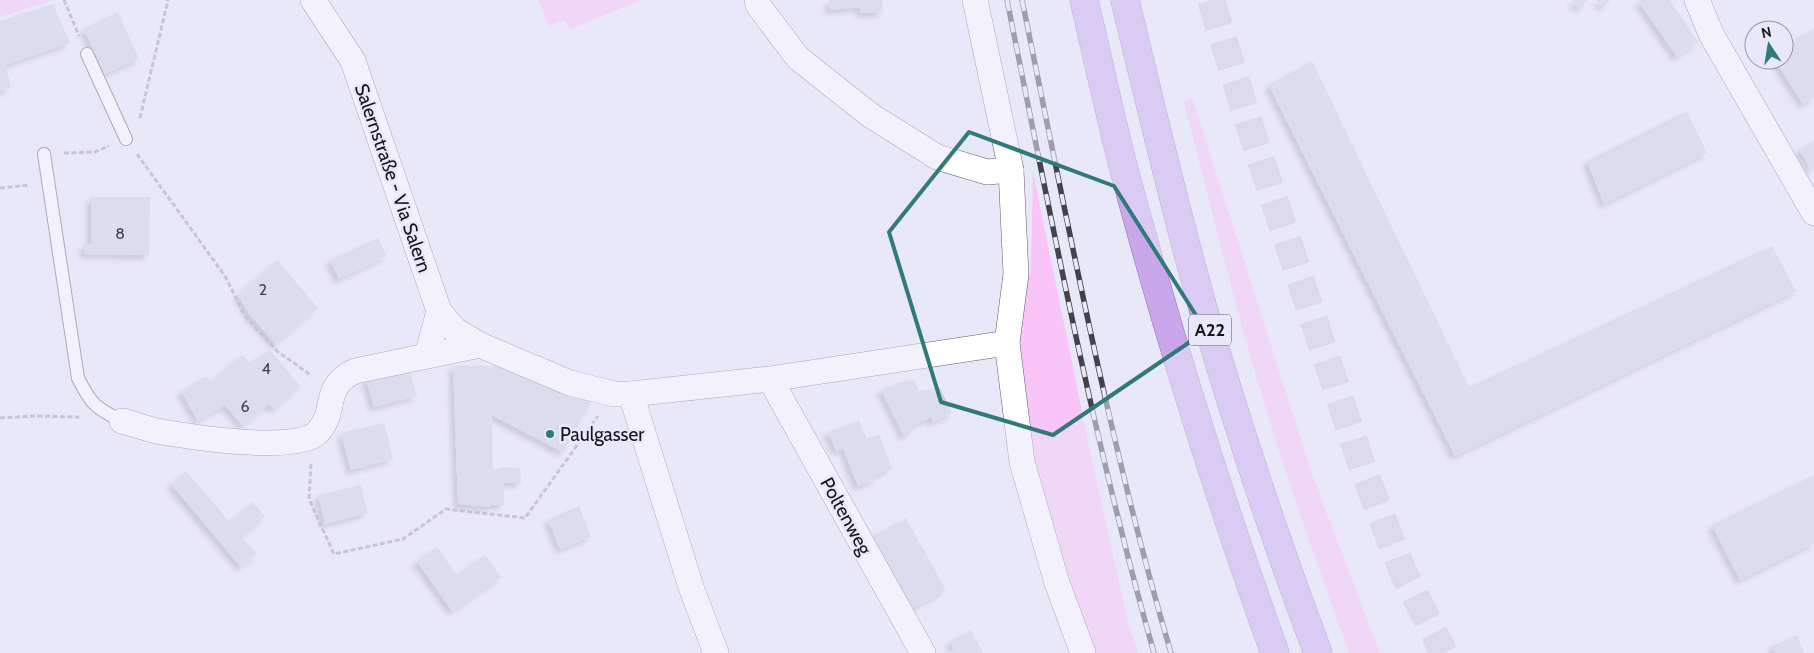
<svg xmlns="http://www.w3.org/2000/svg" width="1814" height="653" viewBox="0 0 1814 653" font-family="Cabin,sans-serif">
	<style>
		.green { fill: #f9c4f7 }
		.building { fill: #cad0e0; filter: url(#shadow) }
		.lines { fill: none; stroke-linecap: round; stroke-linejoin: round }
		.primary-tunnel { stroke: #c9c8d8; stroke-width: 28; stroke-dasharray: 28 14; stroke-linecap: butt }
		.service-casing { stroke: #605f6d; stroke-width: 14 }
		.minor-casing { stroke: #605f6d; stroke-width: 26 }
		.motorway-casing { stroke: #8b73a2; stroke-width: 29 }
		.path { stroke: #9d9ca9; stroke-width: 3; stroke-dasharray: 5 2.5; stroke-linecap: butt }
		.service { stroke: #fff; stroke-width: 12 }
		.minor { stroke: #fff; stroke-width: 25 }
		.motorway { stroke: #caa6ea; stroke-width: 28 }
		.rail-casing { stroke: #43434b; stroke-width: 5.5 }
		.rail { stroke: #e9e8f9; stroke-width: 4; stroke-dasharray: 11; stroke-linecap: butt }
		.marked { fill: none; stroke: #317a7a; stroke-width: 4; stroke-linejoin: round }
		.poi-dot { fill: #317a7a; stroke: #e9e8f9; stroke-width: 2 }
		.labels { text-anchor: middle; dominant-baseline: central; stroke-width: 5; stroke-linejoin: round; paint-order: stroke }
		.number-label { font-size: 16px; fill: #42444c }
		.shield { fill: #e9e8f9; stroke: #55545e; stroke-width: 1 }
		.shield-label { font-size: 18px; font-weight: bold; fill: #15151b }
		.street-label { font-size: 19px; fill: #15151b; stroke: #e9e8f9 }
		.poi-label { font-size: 19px; fill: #15151b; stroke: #e9e8f9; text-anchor: start }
	</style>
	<defs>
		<filter id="shadow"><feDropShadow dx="-4.5" dy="4.5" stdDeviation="2.5" flood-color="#0004"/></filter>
	</defs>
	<rect width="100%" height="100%" fill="#e9e8f9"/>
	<g class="green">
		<path d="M0,0h52l-52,17z"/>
		<path d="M538,0h104l-72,29 -5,-9 -16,6z"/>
		<path d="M1192,97l120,377 68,179h-31c-28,-78 -56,-157 -81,-237 -32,-103 -57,-209 -84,-314z"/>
		<path d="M1033,172l60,293 35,157 10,31h-55l-26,-70 -50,-240 24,-72z"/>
	</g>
	<g class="building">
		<path d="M829,0h53l1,12 -22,1 -1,-6 -30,3z"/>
		<path d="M1571,0h17l-8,8z"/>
		<path d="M1596,0h14l-6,7z"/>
		<path d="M1638,0h32l28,42 -21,15z"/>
		<path d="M53,4l17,39 -64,22 5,23 -11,3v-70z"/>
		<path d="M118,12l21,47 -35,15 -20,-45z"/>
		<path d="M1814,28v70l-11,6 -28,-44h9v-13z"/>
		<path d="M1312,61l157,326 303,-141 24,45 -341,165 -186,-371z"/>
		<path d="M1687,111l20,42 -103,51 -17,-43z"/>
		<path d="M1814,140v33l-15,-23z"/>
		<path d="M91,197h59l-1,58 -65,-1v-10h7z"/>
		<path d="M378,238l9,18 -48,23 -9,-19z"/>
		<path d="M277,260l41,48 -42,36 -27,-30 -11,-19z"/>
		<path d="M270,350l30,36 -26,23 -5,-5 -26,22 -18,-21 -27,16 -17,-30 25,-15 5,6 31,-27 8,8z"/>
		<path d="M469,365l1,2 12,-2 9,3 1,-3 100,35 -29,52 -71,-37 1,55 11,-3 16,1 1,15h-17v22h-13v2l-33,-3 -5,-138z"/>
		<path d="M409,368l8,28 -43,11 -8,-28z"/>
		<path d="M914,380l5,11 21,-3 12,25 -19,9 -2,-5 -20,10 2,4 -9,5 -23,-46 16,-7z"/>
		<path d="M859,420l8,19 12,-5 13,34 -16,7 1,4 -19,7 -15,-38 -7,3 -8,-19z"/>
		<path d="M384,423l9,36 -42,11 -10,-37z"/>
		<path d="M186,471l44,51 23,-20 12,15 -24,19 16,18 -16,13 -70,-83z"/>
		<path d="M1814,475v68l-74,37 -28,-55z"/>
		<path d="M361,485l7,28 -43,11 -7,-29z"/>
		<path d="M579,506l12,31 -31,12 -12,-29z"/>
		<path d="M906,518l40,72 -33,18 -40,-72z"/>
		<path d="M437,547l20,28 28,-20 16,22 -49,34 -35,-50z"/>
		<path d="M971,630l12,23h-35l6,-4 -4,-8z"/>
		<path d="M1797,635l7,18h-29l-3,-7z"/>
	</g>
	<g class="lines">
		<path class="primary-tunnel" d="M1211,0l41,133 111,336 40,103 41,81"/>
		<g class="service-casing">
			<g id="service">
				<path d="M87,54l39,85"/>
				<path d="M44,154l34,224c13,26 17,30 44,43"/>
			</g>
		</g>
		<g class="minor-casing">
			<g id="minor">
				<path d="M313,0l40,61 86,250 16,19 25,15 90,38 44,11h17l139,-15 237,-36"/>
				<path d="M757,0l1,5 40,53 72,57 67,42 50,15 24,-2"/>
				<path d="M975,0l36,170 5,104 -9,69 15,119 35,121 26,70"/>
				<path d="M1697,0l14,34 103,179"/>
				<path d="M427,356l12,-45"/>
				<path d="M770,379l153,274"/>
				<path d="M631,394l60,193 25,66"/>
				<path d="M122,421c13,3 27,9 40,11 30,5 136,22 156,0 20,-22 3,-45 37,-61l125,-26"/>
			</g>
		</g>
		<g class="motorway-casing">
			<g id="motorway">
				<path d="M1084,0c13,55 25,111 39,166 44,164 94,327 152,487"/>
				<path d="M1125,0c25,103 49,206 78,308 34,117 72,231 115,345"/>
			</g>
		</g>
		<g class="path">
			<path d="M64,0l15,36"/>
			<path d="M140,118l28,-118"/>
			<path d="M64,153l31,-1 14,-6"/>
			<path d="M137,154l88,122 20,40 32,35 35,25"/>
			<path d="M0,188l30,-3"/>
			<path d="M0,418l35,-2 44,1"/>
			<path d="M311,464l-2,35 25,55 69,-15 43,-30 79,9 73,-102"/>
		</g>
		<use href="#service" class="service"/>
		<use href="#minor" class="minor"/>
		<use href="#motorway" class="motorway"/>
		<g class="rail-casing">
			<g id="rail">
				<path d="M1007,0c44,219 86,438 147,653"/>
				<path d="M1022,0c45,219 86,439 149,653"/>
			</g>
		</g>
		<use href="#rail" class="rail"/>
	</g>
	<path d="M0 0H1814V653H0ZM969,132l145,54 92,145 -153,104 -112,-33 -52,-170z" fill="#e9e8f9" fill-opacity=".55" fill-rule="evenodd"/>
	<path class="marked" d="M969,132l145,54 92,145 -153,104 -112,-33 -52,-170z"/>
	<circle class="poi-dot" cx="550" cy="434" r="5"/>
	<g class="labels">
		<g class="number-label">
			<text x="120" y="233">8</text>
			<text x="263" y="289">2</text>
			<text x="266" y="368">4</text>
			<text x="245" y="406">6</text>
		</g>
		<rect class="shield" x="1189" y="314.5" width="42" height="31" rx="4"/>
		<g class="shield-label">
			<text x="1210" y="330">A22</text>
		</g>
		<g class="street-label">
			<text transform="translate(393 178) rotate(71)">Salernstraße - Via Salern</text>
			<text transform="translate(846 516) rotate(61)">Poltenweg</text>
		</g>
		<g class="poi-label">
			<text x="560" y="434">Paulgasser</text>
		</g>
	</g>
	<g transform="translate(1769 45) rotate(348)"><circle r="24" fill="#e9e8f9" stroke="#9494a0"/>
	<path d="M0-4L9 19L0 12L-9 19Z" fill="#317a7a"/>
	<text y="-8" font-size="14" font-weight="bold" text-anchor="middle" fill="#15151b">N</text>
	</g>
</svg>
